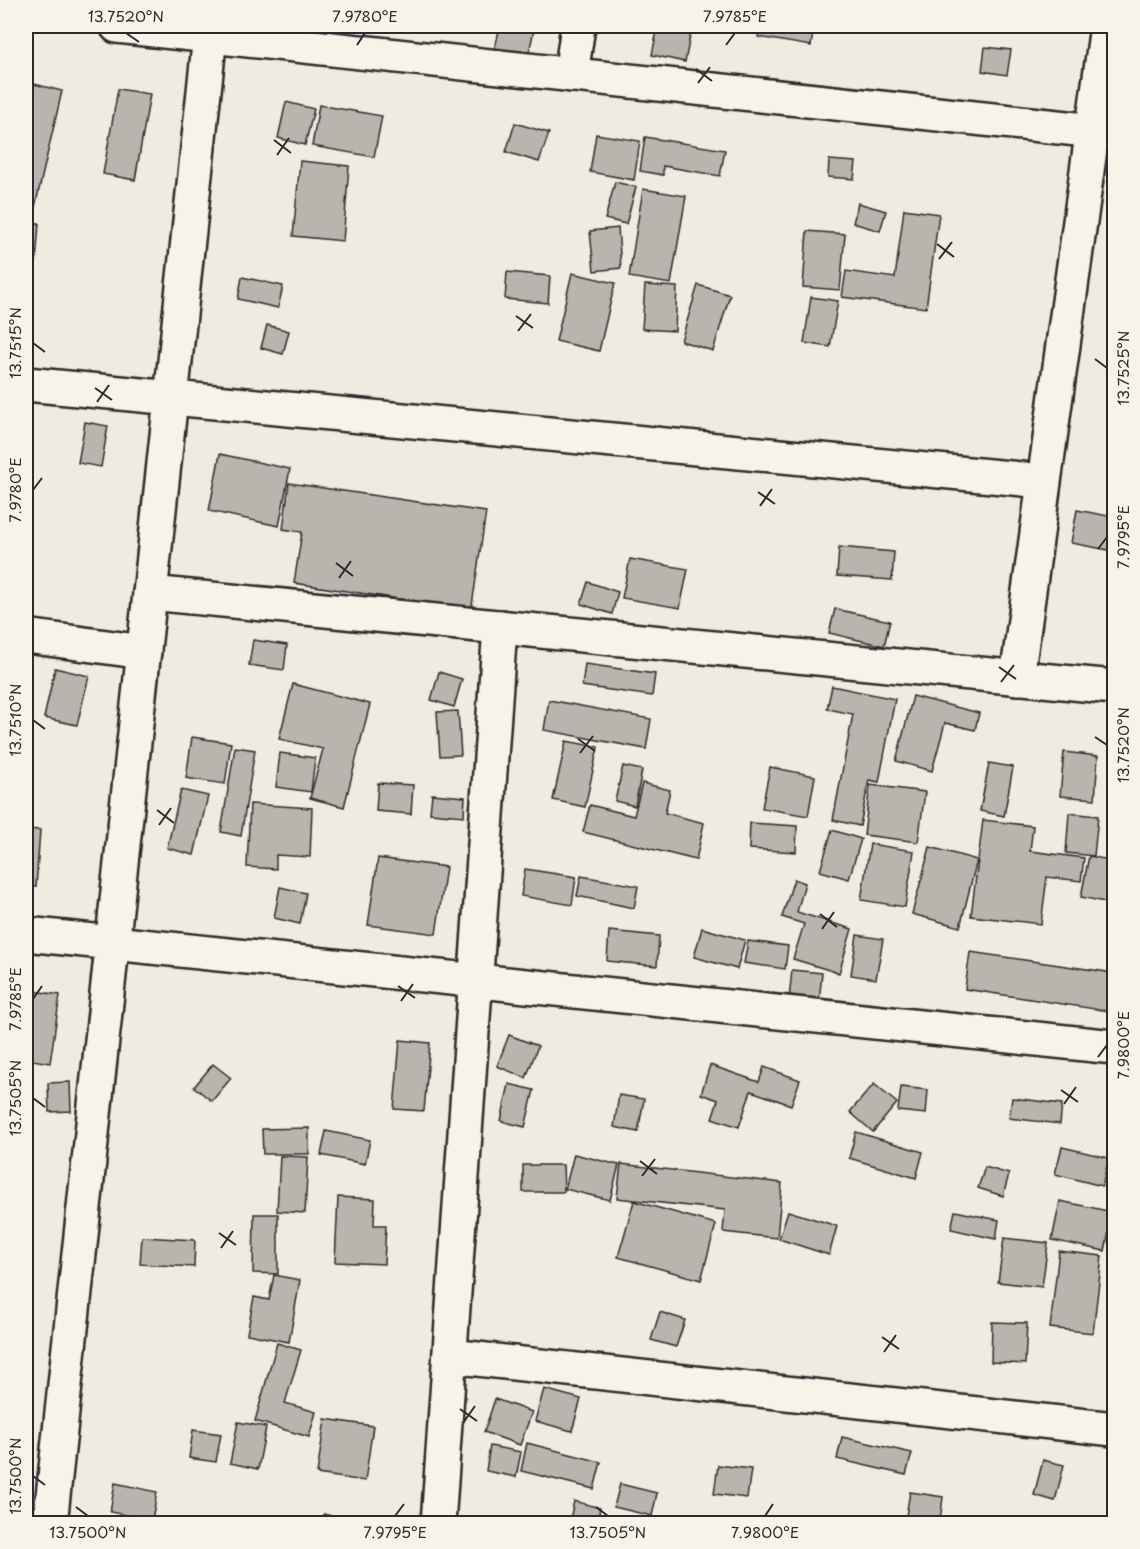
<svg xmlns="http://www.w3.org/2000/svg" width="1140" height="1549" viewBox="0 0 1140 1549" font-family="'Playpen Sans',sans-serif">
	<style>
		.building { fill: #b8b5ae; stroke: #2b2b2b; stroke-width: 1.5 }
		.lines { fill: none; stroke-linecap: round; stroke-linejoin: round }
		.minor-casing { stroke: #2b2b2b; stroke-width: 38 }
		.tertiary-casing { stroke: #2b2b2b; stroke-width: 38 }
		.minor { stroke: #f7f3e8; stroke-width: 33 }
		.tertiary { stroke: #f7f3e8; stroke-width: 33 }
		.ticks { fill: none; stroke: #2b2b2b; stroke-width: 2 }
		.neatline { fill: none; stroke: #2b2b2b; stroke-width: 2 }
		.ticks-label { font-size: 15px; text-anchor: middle; fill: #2b2b2b }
	</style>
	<rect width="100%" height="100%" fill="#efebe0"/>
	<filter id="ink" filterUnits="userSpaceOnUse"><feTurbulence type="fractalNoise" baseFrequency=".0167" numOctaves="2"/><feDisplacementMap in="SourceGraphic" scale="12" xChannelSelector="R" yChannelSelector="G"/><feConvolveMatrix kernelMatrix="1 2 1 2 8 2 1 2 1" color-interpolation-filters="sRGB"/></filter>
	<g filter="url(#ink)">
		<g class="building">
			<path d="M500,26h35l-7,30 -33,-8z"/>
			<path d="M658,26h34l-7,36 -33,-7z"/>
			<path d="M760,26h54l-3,20 -53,-9z"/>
			<path d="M985,47l26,3 -4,25 -25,-4z"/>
			<path d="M26,82l36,9 -30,129 -6,-1z"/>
			<path d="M118,89l32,5 -15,86 -32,-6z"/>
			<path d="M286,102l28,7 -9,36 -27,-7z"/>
			<path d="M319,105l63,11 -8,41 -62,-11z"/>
			<path d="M515,123l34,10 -10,29 -33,-10z"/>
			<path d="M596,134l44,7 -6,39 -44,-8z"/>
			<path d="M645,137l80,13 -5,26 -57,-10v9l-23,-4z"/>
			<path d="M829,160l27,2 -2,17 -26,-2z"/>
			<path d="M300,161l49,5 -6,75 -50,-5z"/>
			<path d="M615,182l21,5 -10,37 -21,-5z"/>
			<path d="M643,189l43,7 -15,88 -42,-7z"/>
			<path d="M858,203l28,8 -6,20 -27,-8z"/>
			<path d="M904,209l35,5 -13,94 -84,-11 4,-26 49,7z"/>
			<path d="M26,222l13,1 -3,40 -10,-1z"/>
			<path d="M618,228l3,40 -27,3 -4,-40z"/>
			<path d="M807,231l38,3 -5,56 -37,-3z"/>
			<path d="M507,272l43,4 -2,27 -43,-4z"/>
			<path d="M572,273l43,10 -16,68 -43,-10z"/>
			<path d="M242,277l41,9 -5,22 -40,-9z"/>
			<path d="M645,285l32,2 -2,44 -33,-2z"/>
			<path d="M698,285l32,10 -17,56 -32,-10z"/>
			<path d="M811,297l27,4 -8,46 -26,-4z"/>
			<path d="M267,325l22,6 -6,23 -22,-6z"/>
			<path d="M85,422l23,4 -7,41 -23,-4z"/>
			<path d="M220,454l70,15 -11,57 -70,-15z"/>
			<path d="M289,483l197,29 -17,113 -30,-20 -145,-22 8,-51 -19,-3z"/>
			<path d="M1077,510l37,7v34l-43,-8z"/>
			<path d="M839,547l55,5 -2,28 -55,-4z"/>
			<path d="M630,559l58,10 -8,39 -58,-10z"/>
			<path d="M588,582l30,10 -6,22 -31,-10z"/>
			<path d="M835,609l55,12 -6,25 -55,-13z"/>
			<path d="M253,640l34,5 -3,25 -35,-5z"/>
			<path d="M585,664l70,10 -3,22 -70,-10z"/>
			<path d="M55,668l34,8 -12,49 -33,-7z"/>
			<path d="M439,672l23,7 -8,28 -23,-7z"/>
			<path d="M293,684l77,20 -26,103 -34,-9 13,-49 -44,-10z"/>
			<path d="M832,686l63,13 -16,83 -10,-2 -9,46 -27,-6 20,-106 -26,-5z"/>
			<path d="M913,696l66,17 -4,17 -30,-7 -13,48 -36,-10z"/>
			<path d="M549,700l102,19 -5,30 -102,-19z"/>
			<path d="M458,711l3,44 -21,1 -3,-44z"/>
			<path d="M192,737l39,6 -6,41 -39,-6z"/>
			<path d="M566,741l32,6 -13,60 -32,-7z"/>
			<path d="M235,747l20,3 -14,86 -20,-4z"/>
			<path d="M1064,752l34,4 -3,43 -35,-3z"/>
			<path d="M280,753l35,5 -4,34 -35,-5z"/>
			<path d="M989,763l24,4 -9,49 -24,-5z"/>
			<path d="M623,766l19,4 -7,36 -20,-5z"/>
			<path d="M770,767l45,9 -7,40 -46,-8z"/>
			<path d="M378,783l35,2 -2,29 -35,-3z"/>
			<path d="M642,783l28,7 -5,23 39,10 -8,37 -113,-28 7,-27 44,11z"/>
			<path d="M870,785l55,7 -7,50 -54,-7z"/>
			<path d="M181,790l27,6 -14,59 -27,-7z"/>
			<path d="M432,794l33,3 -1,19 -34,-3z"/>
			<path d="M250,804l62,4 -2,49 -34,-2v14l-29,-2z"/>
			<path d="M1069,813l29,3 -4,40 -28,-3z"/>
			<path d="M983,820l50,6 -3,25 54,7 -3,23 -34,-4 -6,47 -70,-8z"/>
			<path d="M750,823l47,3 -1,26 -47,-3z"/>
			<path d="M26,829l14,1 -4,57 -10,-1z"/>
			<path d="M832,830l29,9 -12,40 -29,-8z"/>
			<path d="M870,844l44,7 -9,56 -44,-7z"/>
			<path d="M930,847l47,13 -17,67 -48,-13z"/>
			<path d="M1089,856l25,5v43l-33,-7z"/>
			<path d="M378,858l68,9 -10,67 -68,-9z"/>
			<path d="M525,869l51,8 -4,28 -51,-9z"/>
			<path d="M581,876l57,10 -4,22 -57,-12z"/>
			<path d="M794,879l11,4 -8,29 55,17 -13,44 -46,-14 11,-35 -22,-7z"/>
			<path d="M280,887l26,6 -6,31 -26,-6z"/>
			<path d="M702,928l43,12 -8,29 -43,-12z"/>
			<path d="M609,931l50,5 -2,30 -50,-5z"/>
			<path d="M857,935l26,4 -7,40 -25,-4z"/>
			<path d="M748,941l40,5 -3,23 -41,-6z"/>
			<path d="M970,952l144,21v39l-149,-23z"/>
			<path d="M792,970l30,3 -3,29 -30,-3z"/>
			<path d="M26,990l34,5 -10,68 -24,-4 5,-41 -5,-1z"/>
			<path d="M509,1035l29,11 -12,32 -29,-12z"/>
			<path d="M400,1040l30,3 -6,68 -30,-2z"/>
			<path d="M213,1064l18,14 -19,23 -18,-14z"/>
			<path d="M710,1065l49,17 5,-15 36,13 -9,25 -40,-14 -12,36 -27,-9 6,-18 -17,-6z"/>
			<path d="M70,1082l1,29 -22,1 -1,-29z"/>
			<path d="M509,1084l25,6 -9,37 -24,-6z"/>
			<path d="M874,1084l23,19 -24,29 -23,-20z"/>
			<path d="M901,1087l27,3 -2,24 -28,-3z"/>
			<path d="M619,1095l25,4 -6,33 -24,-5z"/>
			<path d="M1012,1098l50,6 -2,20 -51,-6z"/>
			<path d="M309,1128v26h-46l-1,-25z"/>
			<path d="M326,1131l44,9 -5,24 -44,-9z"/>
			<path d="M856,1132l67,20 -7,26 -67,-20z"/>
			<path d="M1062,1147l47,11 -7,28 -47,-12z"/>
			<path d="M574,1154l45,11 -9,35 -45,-11z"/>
			<path d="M280,1156l28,1 -3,56 -28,-2z"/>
			<path d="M621,1164l161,19 -5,55 -54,-6 2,-22 -108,-12z"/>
			<path d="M523,1165h40l1,27h-41z"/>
			<path d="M985,1167l24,7 -6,22 -25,-8z"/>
			<path d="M338,1197l37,2 -1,26h12l-2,39 -49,-2z"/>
			<path d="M634,1201l82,23 -15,56 -83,-23z"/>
			<path d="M1060,1201l53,11 -8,39 -53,-11z"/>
			<path d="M788,1211l49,15 -8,29 -50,-16z"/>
			<path d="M955,1211l44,9 -3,19 -45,-10z"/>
			<path d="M254,1214h24v60l-25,-1z"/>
			<path d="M1114,1221v24l-4,-1z"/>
			<path d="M142,1237l53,3 -1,27 -54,-3z"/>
			<path d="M1004,1238l44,5 -6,44 -44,-5z"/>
			<path d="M1059,1251l43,5 -9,77 -43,-5z"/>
			<path d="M274,1275l26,5 -11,62 -42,-8 7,-37 15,3z"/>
			<path d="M660,1312l25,8 -9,27 -25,-7z"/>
			<path d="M992,1322l35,1 -2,41 -34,-2z"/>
			<path d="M277,1343l24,7 -16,53 31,9 -7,25 -54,-16z"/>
			<path d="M544,1389l37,10 -9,32 -37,-10z"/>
			<path d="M495,1399l37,13 -12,33 -36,-13z"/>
			<path d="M325,1419l48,7 -8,55 -48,-7z"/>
			<path d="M238,1422l28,5 -8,42 -28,-6z"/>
			<path d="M193,1430l28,4 -5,28 -27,-4z"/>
			<path d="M842,1437l70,16 -6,22 -69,-16z"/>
			<path d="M527,1443l74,19 -7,27 -73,-18z"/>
			<path d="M490,1446l31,6 -5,25 -30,-6z"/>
			<path d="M1043,1460l21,5 -9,36 -21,-6z"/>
			<path d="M718,1465l33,4 -4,29 -33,-4z"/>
			<path d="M115,1483l42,9 -5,28 -42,-8z"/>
			<path d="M620,1484l37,9 -5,23 -38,-9z"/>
			<path d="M910,1492l33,5 -3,24 -34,-5z"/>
			<path d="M574,1501l26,7 -3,16h-28z"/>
			<path d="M324,1514l35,10h-37z"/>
			<rect x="630" y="1518" width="23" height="6"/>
		</g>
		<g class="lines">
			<g class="minor-casing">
				<g id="minor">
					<path d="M117,26l997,107"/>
					<path d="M571,75l7,-49"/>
					<path d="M26,384l1017,97"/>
					<path d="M150,593l964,94"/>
					<path d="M26,636l118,16"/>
					<path d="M1017,678l90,-652"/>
					<path d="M450,1356l664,73"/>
					<path d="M50,1524l161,-1498"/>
					<path d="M438,1524l62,-897"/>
				</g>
			</g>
			<g class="tertiary-casing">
				<path id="tertiary" d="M26,934l1088,113"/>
			</g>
			<use href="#minor" class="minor"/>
			<use href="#tertiary" class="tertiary"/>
		</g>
	</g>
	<path class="ticks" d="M126,33l13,9M357,45l8,-12M726,45l9,-12M696,69l16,12M698,83l12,-16M274,140l17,13M277,155l12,-17M937,244l17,13M939,259l13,-17M516,316l17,12M518,331l13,-17M33,343l12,9M1095,359l12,9M95,388l17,12M97,402l12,-17M33,490l9,-12M758,492l17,12M760,506l12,-17M1098,549l9,-12M336,563l17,13M339,578l12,-17M999,667l17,12M1001,682l13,-17M33,720l12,9M1095,737l12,8M578,739l17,12M580,753l13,-17M157,810l17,13M159,825l12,-17M820,914l17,13M822,929l12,-17M398,986l17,12M33,999l9,-13M401,1001l12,-17M1098,1057l9,-12M1061,1090l17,12M33,1098l12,9M1064,1104l12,-17M640,1161l17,13M642,1176l13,-17M219,1233l17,12M221,1248l12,-17M882,1337l17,12M884,1352l12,-17M460,1409l17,12M463,1423l12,-17M33,1476l12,9M76,1507l12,9M596,1507l12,9M395,1516l9,-12M765,1516l8,-12"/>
	<rect width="1140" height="1549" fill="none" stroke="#f7f3e8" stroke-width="66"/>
	<rect x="33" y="33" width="1074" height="1483" class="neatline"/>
	<g class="ticks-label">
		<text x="126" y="22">13.7520°N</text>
		<text x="365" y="22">7.9780°E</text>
		<text x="735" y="22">7.9785°E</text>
		<text transform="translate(16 343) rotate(-90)" y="5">13.7515°N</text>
		<text transform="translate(1124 368) rotate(-90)" y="5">13.7525°N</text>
		<text transform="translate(16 490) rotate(-90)" y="5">7.9780°E</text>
		<text transform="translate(1124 537) rotate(-90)" y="5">7.9795°E</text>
		<text transform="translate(16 720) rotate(-90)" y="5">13.7510°N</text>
		<text transform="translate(1124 745) rotate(-90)" y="5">13.7520°N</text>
		<text transform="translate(16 999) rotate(-90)" y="5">7.9785°E</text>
		<text transform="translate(1124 1045) rotate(-90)" y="5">7.9800°E</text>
		<text transform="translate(16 1098) rotate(-90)" y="5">13.7505°N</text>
		<text transform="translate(16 1476) rotate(-90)" y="5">13.7500°N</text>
		<text x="88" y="1538">13.7500°N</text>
		<text x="395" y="1538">7.9795°E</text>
		<text x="608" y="1538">13.7505°N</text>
		<text x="765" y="1538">7.9800°E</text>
	</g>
</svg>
